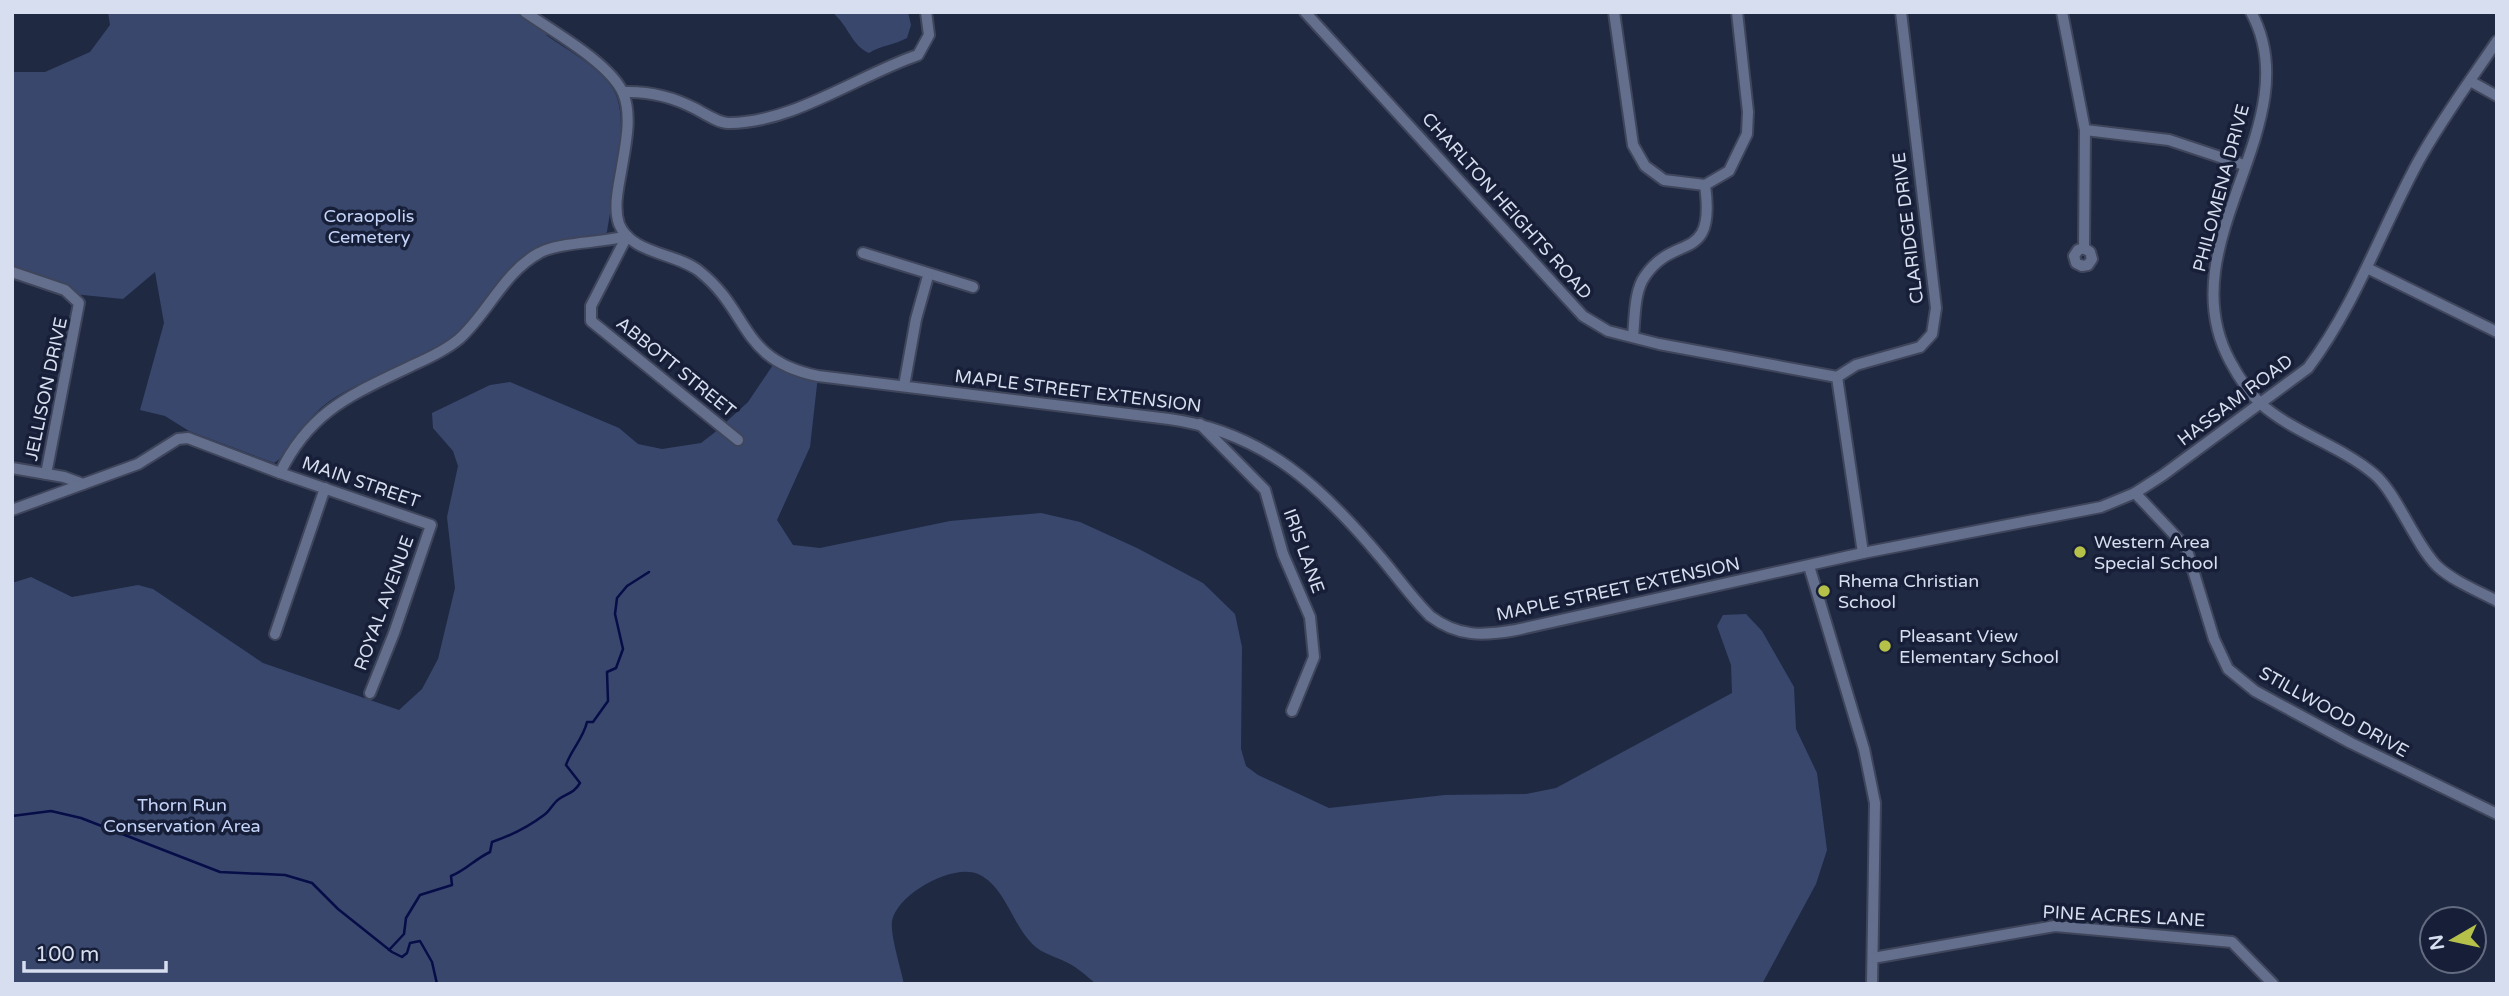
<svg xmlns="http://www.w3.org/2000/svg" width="2509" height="996" viewBox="0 0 2509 996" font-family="'Varela Round',sans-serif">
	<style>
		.green { fill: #39476d }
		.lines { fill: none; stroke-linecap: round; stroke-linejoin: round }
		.stream { stroke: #060d47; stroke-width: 2.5 }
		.minor-casing { stroke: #3f465c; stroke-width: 14 }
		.minor { stroke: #636f8c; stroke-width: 10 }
		.poi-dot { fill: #b6c149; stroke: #161f37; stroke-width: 2.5 }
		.labels { text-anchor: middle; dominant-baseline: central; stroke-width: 7; stroke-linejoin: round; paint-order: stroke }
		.street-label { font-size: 18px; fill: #d7deef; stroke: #161f37 }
		.park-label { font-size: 18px; fill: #c5d4f9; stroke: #161f37 }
		.poi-label { font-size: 18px; fill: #d7deef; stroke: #161f37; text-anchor: start }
	</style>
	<rect width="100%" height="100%" fill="#202942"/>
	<g class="green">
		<path d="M108,12h417l25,18 -4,5c22,16 55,32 68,56 17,29 -2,107 -7,141 -15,15 -54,5 -75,18 -32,20 -49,58 -75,83 -38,35 -95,41 -135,74 -19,15 -28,43 -48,56l-85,-32 -24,-15 -25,-6 24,-87 -9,-51 -32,27 -50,-5 -61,-22v-200h33l45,-20 20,-27z"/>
		<path d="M832,12h76l3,13 -4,13c-13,7 -25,7 -38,15 -18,-8 -20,-27 -37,-41z"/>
		<path d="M775,362l43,14 -8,71 -33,73 16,25 27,3 130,-27 91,-8 39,9 57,26 66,35 32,31 7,33 -1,102 5,17 12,9 71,33 116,-13 81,-1 30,-6 176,-95 -1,-28 -14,-39 6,-11 23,-1 16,17 32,56 2,42 21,44 10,77 -11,34 -54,100h-666c-8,-7 -17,-15 -26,-20 -10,-6 -24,-9 -33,-16 -25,-20 -30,-61 -59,-74 -25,-11 -81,20 -86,47 -2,14 9,48 12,63h-892v-401l19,-6 41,20 66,-12 15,4 110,74 136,47 23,-21 16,-30 17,-71 -8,-71 11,-51 -5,-15 -20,-23 -1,-15 58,-28 20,-3 109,46 19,16 24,5 39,-6 13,-10 34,-31z"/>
	</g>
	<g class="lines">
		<g class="stream">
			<path d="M12,816l39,-5 30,7 139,54 65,3 27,8 26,26 54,43 10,5 5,-4 3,-10 10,-2 12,21 5,22"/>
			<path d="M389,950l15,-16 2,-16 14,-23 32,-10 -1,-9c14,-5 24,-17 39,-24l2,-10c18,-6 36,-15 52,-27 6,-4 9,-12 15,-16 9,-6 15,-6 21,-16l-14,-18c5,-15 17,-26 21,-43h6l15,-21 -1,-29 9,-4 7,-19 -8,-35 2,-16 10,-12 22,-14"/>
		</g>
		<g class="minor-casing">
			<g id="minor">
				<path d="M525,12c27,19 85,51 98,81 9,22 3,50 -1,73 -3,19 -9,40 -3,58 12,30 58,29 80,47 52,41 40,89 119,105l351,43c95,13 153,68 213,140 16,19 30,39 48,57 28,21 53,20 86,14l347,-77 238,-46 34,-14 28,-18 145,-107c47,-62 73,-138 110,-206 23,-42 52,-81 79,-121"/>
				<path d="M1305,12l278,304 25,15 51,13 178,33 26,176"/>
				<path d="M1614,12l19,133 12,21 19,14 41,5 24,-14 18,-37 1,-22 -11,-100"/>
				<path d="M2062,12l23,118 -1,118 6,4 2,7 -4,6 -6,1 -6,-3 -2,-7 4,-6 6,-2"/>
				<path d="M2251,12c61,111 -85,231 -21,349 8,15 18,31 31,43 33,29 80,42 113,70 22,18 41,70 63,92 16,15 41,25 60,35"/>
				<path d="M2470,81l27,15"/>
				<path d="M623,92c25,-1 48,4 71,16 10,5 24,15 34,15 63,1 131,-48 190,-68l11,-20 -3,-23"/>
				<path d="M2085,130l84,10 75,25"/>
				<path d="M627,236l-36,70v15l147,119"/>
				<path d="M863,253l110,34"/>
				<path d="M2367,268l130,64"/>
				<path d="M12,272l53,18 14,13 -33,171"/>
				<path d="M1633,336c2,-18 1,-45 12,-60 30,-44 71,-11 60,-91"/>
				<path d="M1837,377l19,-12 64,-18 12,-13 4,-26 -35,-296"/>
				<path d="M904,386l12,-67 12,-43"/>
				<path d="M1200,424l65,66 18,64 27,63 4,40 -22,54"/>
				<path d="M12,468l52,9 19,7"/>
				<path d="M280,473l151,52 -37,108 -24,60"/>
				<path d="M2135,493l51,54 28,92 14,30 27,22 96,52 146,71"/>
				<path d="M12,510l126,-46 40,-25 10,-1 92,35c31,-64 74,-79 133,-108 16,-7 33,-15 46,-26 29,-26 45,-67 80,-86 19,-11 63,-10 88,-17"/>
				<path d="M1809,566l55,183 11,54 -3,181"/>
				<path d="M275,634l50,-146"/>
				<path d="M1873,958l182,-32 177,16 41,42"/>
			</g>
		</g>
		<use href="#minor" class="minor"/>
	</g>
	<g class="poi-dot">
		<circle cx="2080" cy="552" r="7"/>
		<circle cx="1824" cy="591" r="7"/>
		<circle cx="1885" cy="646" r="7"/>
	</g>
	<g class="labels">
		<g class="street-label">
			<text transform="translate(2221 188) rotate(-75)">PHILOMENA DRIVE</text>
			<text transform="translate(1507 206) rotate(48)">CHARLTON HEIGHTS ROAD</text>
			<text transform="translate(1908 228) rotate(-97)">CLARIDGE DRIVE</text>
			<text transform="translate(676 367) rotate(39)">ABBOTT STREET</text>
			<text transform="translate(46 389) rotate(-78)">JELLISON DRIVE</text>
			<text transform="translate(1078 391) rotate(7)">MAPLE STREET EXTENSION</text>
			<text transform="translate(2235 400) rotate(-37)">HASSAM ROAD</text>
			<text transform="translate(361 482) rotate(19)">MAIN STREET</text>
			<text transform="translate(1304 551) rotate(70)">IRIS LANE</text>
			<text transform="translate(1618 589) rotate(-12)">MAPLE STREET EXTENSION</text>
			<text transform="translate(384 603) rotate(-70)">ROYAL AVENUE</text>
			<text transform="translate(2334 712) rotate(29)">STILLWOOD DRIVE</text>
			<text transform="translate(2124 916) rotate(3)">PINE ACRES LANE</text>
		</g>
		<g class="park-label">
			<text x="369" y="216">Coraopolis<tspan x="369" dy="21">Cemetery</tspan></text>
			<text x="182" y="805">Thorn Run<tspan x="182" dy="21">Conservation Area</tspan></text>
		</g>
		<g class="poi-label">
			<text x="2094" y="542">Western Area<tspan x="2094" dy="21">Special School</tspan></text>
			<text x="1838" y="581">Rhema Christian<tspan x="1838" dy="21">School</tspan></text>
			<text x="1899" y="636">Pleasant View<tspan x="1899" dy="21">Elementary School</tspan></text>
		</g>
	</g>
	<rect width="2509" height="996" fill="none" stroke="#d7deef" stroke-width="28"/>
	<g transform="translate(2453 940) rotate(261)"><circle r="33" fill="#161f37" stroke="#636b81" stroke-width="2"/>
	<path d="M0-5L12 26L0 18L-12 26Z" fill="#b6c149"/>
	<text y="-10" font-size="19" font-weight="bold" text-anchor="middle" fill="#d7deef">N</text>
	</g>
	<path d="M24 961v10h142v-10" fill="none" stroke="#d7deef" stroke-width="3.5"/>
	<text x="35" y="961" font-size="21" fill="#d7deef" stroke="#161f37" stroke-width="5" paint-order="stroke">100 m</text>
</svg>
